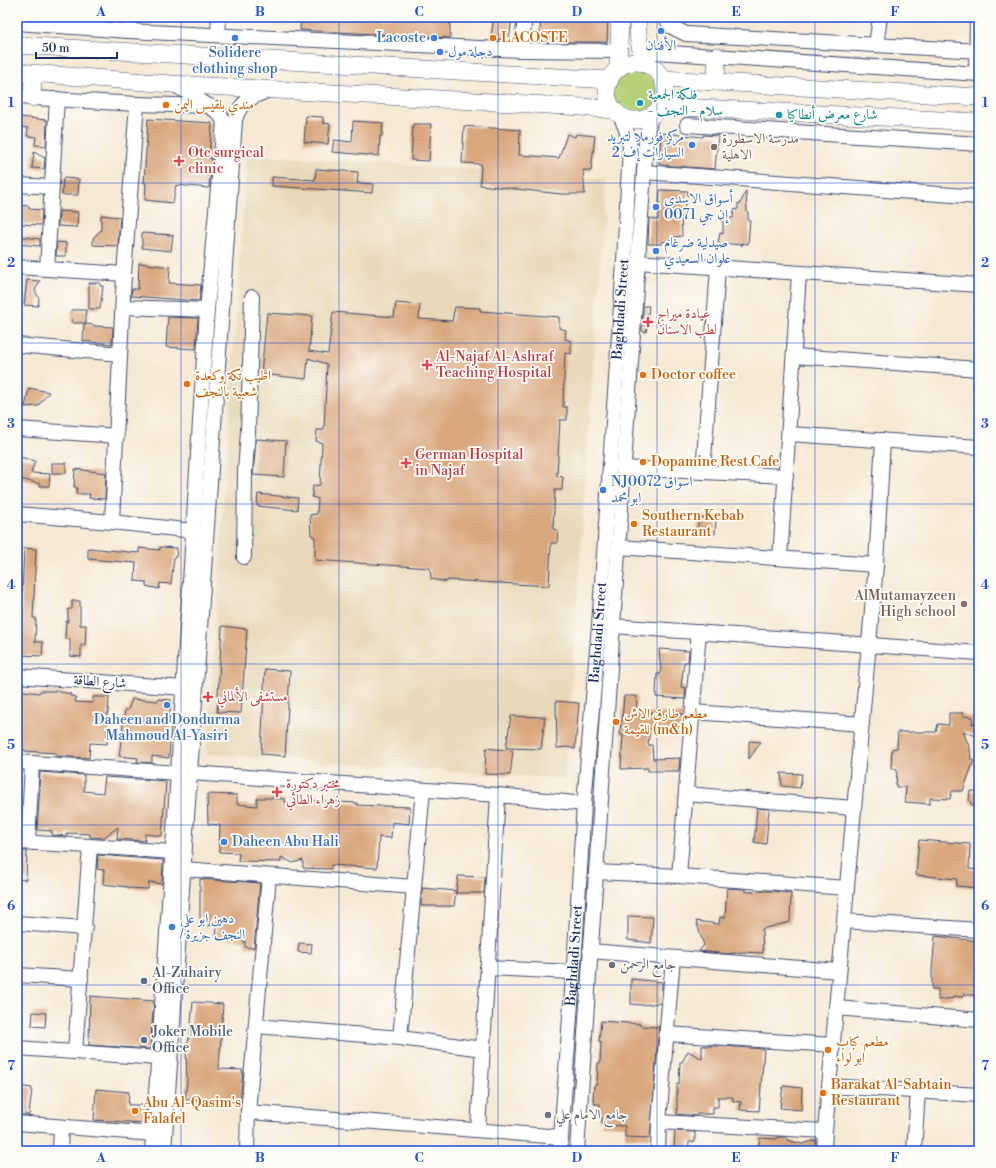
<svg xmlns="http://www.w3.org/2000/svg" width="996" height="1168" viewBox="0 0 996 1168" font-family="'Libre Bodoni',Amiri,serif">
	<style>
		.built { fill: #e8d9ba }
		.green { fill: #b6d076; stroke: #68806a }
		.building { fill: #d9a77e }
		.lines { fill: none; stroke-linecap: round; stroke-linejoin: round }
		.minor-casing { stroke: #3c4b70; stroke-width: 16 }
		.major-casing { stroke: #3c4b70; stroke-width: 18 }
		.minor { stroke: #fff; stroke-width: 14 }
		.major { stroke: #fff; stroke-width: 17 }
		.grid { fill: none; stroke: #1d4ed8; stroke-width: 1; stroke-opacity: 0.55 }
		.shop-dot { fill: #3f7fe0; stroke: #fdfcf7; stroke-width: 1.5 }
		.food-dot { fill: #e8710a; stroke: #fdfcf7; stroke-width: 1.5 }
		.culture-dot { fill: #0f9aa8; stroke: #fdfcf7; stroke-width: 1.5 }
		.education-dot { fill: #8d6e63; stroke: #fdfcf7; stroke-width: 1.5 }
		.health-dot { fill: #e0444e; stroke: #fdfcf7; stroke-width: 1.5 }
		.worship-dot { fill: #6b7280; stroke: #fdfcf7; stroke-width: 1.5 }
		.service-dot { fill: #5c6f8a; stroke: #fdfcf7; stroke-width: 1.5 }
		.labels { text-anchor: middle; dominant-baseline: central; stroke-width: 3.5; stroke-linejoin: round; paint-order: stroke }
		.shop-label { font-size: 14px; fill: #366cbe; stroke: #fdfcf7; text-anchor: start }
		.food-label { font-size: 14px; fill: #c56008; stroke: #fdfcf7; text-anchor: start }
		.culture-label { font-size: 14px; fill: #0d838f; stroke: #fdfcf7; text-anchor: start }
		.education-label { font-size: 14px; fill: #785e54; stroke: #fdfcf7; text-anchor: start }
		.health-label { font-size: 14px; fill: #be3a42; stroke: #fdfcf7; text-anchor: start }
		.street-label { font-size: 14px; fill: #1b2f5e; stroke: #fdfcf7 }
		.worship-label { font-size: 14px; fill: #5b616d; stroke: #fdfcf7; text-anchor: start }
		.service-label { font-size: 14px; fill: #4e5e75; stroke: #fdfcf7; text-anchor: start }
		.neatline { fill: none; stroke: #1d4ed8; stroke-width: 1.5 }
		.grid-label { font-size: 13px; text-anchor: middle; font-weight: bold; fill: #1d4ed8 }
	</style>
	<rect width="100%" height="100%" fill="#fdfcf7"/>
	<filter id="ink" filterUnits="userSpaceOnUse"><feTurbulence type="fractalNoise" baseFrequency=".025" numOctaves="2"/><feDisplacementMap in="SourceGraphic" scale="8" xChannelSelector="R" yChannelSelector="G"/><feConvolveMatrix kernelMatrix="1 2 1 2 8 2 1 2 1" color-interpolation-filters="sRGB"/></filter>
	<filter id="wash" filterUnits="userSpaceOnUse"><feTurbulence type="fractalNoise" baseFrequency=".012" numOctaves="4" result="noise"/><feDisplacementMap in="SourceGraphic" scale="16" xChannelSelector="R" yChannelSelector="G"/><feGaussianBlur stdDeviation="0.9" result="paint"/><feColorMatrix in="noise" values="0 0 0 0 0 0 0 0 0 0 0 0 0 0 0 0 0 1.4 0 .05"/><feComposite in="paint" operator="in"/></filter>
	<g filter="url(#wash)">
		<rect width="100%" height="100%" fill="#f6e9d4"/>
		<path class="built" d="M247,154l359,25 -41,600 -358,-25z"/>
		<path class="green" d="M630,64h8l15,4c3,6 7,11 8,17 3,19 -15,36 -33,30 -8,-3 -14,-9 -19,-15v-15l13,-18z"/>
		<g id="blocks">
			<g class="building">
				<path d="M301,17h149v21l-150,-8z"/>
				<path d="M494,17h18l-3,24 -18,-3z"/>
				<path d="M541,17h67l-1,25h-68z"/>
				<path d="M306,116l17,1v6l7,1 -2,20 -24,-2z"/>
				<path d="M20,117l27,3 -1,26 -11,-1 1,-8 -9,-1 1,-8 -8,-1z"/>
				<path d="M148,119l64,4 -3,35h3l-3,30 -33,-3 -3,18 -28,-3 1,-17h-2z"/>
				<path d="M353,121l30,2 -1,13h-2l-1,20 -47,-4 2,-12 18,2z"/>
				<path d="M413,124h18l-2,37 -18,-1z"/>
				<path d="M464,126l56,4 -1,25 40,3 8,-24 8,3 1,-3 19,2 -4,35 -8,-1 2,24h-24l-81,-9 1,-21 -19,-1z"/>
				<path d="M661,133l42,4v-2l15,1 -3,33 -56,-4z"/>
				<path d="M34,152l11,6 -1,11 -12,-1z"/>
				<path d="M316,169l42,3 -1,11 16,1 -1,9 -100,-7v-9l43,3z"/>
				<path d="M63,178l16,1 -1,16h-16z"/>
				<path d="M660,190l28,1 -1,12h-2l-1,10h-3l1,23 -7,1 -1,3 -13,2v2h-13l1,-26 9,2z"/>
				<path d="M746,191l1,21h1v9l2,-1 -2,24 -8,-1 3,2 -25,-2 2,-10 3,1v-16h10l1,-8 4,-1v-6l2,1z"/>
				<path d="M17,205l12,1v3l13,1 -1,15 -24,-1z"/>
				<path d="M59,211l19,1 -1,15 -19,-1z"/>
				<path d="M101,215l19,2 -2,29 -25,-1v-7l8,-8z"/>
				<path d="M142,233l31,2 -2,16 -29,-3z"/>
				<path d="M17,236l23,3v7l-23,-2z"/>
				<path d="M57,242l9,1v13h-10z"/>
				<path d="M139,263l31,4 -1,16 32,2 -2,16 -68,-5 1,-7h6z"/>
				<path d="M27,280l13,1 -5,9 4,9 -1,7 -14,-1z"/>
				<path d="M89,283h11v3h3l-3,23h-11z"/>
				<path d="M396,303l24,2 -1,14 33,2 3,-14 25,1v3l79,6v11l7,2 -1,9 6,2v13l-6,-1 -2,54h4v13h-7l-3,56 6,1 -1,13h-7l-2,39 5,2 -1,12h-6l-2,43 -102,-6v2l-16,-3 -1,-11 -115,-8v-23l-4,-2 -1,-20 7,-1 1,-15 -6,-2 1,-11 7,-1 2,-42 -6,-2 1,-11h7l3,-66 -19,-6 -2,21 -45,-5 6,-61 45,3 -3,35 19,3 5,-42 61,5z"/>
				<path d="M643,306h6l-3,26 -4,-1z"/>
				<path d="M71,310h15v13h-14z"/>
				<path d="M168,317l30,1 -2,31 -30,-2z"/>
				<path d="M84,324l10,1v1l19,1 -1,17 -29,-3z"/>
				<path d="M29,388l20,4 -11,14 -13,1z"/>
				<path d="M256,439l30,2 -2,36 -31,-2z"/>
				<path d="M20,457l15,4 -4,12 19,1 -1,12h-9v-2l-23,-6v-10z"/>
				<rect x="52" y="463" width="14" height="10"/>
				<path d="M75,469l31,4 -1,26 -16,-1 1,-4h-14l1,-7h-3z"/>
				<path d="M258,494l40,4 -1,12 -40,-4z"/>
				<path d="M699,517l17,2 -1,15 -18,-1z"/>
				<path d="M160,547l17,1 -1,9h-2l-3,27 -11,-1 -1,6 -13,-3v-4l-11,-1 1,-18 -48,-4v-11l51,5v-5l21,2z"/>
				<path d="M24,548l12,1 -3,69h3l-1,24h8l-1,14 -23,-1v-3l-2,-1v-34h4z"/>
				<path d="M72,601h8v24h6l-1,20h-4v12l-11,-1v-17h-5l1,-18 2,1v-13h4z"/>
				<path d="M222,626l25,3 -6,84 -24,-1z"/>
				<path d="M659,649l30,2 -1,11h-4l-3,25 5,1 -1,11 -29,-2 1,-23h4z"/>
				<path d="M265,669l25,2 -5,85 -24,-2z"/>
				<path d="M22,691l17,2 1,-2h16l15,3 -1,2 6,1 -1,5 18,1v-6h16l-1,16h-1v31l-17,-1 -1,15 -33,-2v-3l-31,-2v-1l-8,-1v-50h4z"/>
				<path d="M624,696h13l-1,16 47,2 -1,17 -32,-3 -2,17h4l1,14 27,-1 -1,13h-31v-3l-27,1 2,-34h-3l1,-14h1z"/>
				<path d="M132,699l26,2v-2l13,1 -2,24h2l-2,34 -17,-2v7l-15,-1 1,-4 -19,-2 6,-46h3z"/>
				<path d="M556,701l23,2 -4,46 -8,-2 -10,1z"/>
				<path d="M949,713h14v3l10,1 -1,7 7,-1v14l-16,-6 7,18 1,11h3l-11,31h-11l-2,8 -20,-1v6l-25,-2 1,-15h-10l1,-18 -6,-1 1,-19 5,-1 1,-16h38l2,-8 11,1z"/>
				<path d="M511,716l34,1 -4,32 -35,-1z"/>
				<path d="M749,741l12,1 -12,17z"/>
				<path d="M486,748l27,3 -3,24 -25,-1z"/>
				<path d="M40,772l44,3v16l19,2 2,-16 61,4 -4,55 -17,-2v7l-28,-2 1,-12 -15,11 -13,-1v-3l-23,-1v3l-15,-1v-4l-15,-1 3,-42h-1z"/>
				<path d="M781,773l21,1 -2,14 -18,-2z"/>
				<path d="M970,791h9v14h-7l-3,-5z"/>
				<path d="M207,794l30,1v9l20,2v-8h13l15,1v3h20v-2l52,3v2l53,2 -1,17 -17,-2 -1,16 -12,-1 -2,31 -46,-3v4l-28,-1v-8l-10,3 -12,-6v5l-43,-1 1,-8 -20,-1 1,-27 -12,-1z"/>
				<path d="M757,808l12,1 -3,35 -12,-2z"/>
				<path d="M919,840l51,4 -1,25 10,1v18l-23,-2 1,-7 -41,-4z"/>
				<path d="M17,851h10l-1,29 -9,-1z"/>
				<path d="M98,855l65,5 -1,24 -13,-2 -1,7 -20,-1v-1l-25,-3 1,-14 -7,-1z"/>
				<path d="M458,876l27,1 -1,16h-28z"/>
				<path d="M200,879l60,4 -6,65 -9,-1v-6l-29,-3 1,-12 -10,-1 -1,-3 -6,-1z"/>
				<path d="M422,888l34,3 -2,15h-33z"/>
				<path d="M727,888l18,1v3l26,-1 20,2 -1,29 -28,7 1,24 -22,-1 -13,2 -29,-3 5,-6 -8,-24 23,3 1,-7 5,1z"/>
				<path d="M628,916l25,1 -2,26 -23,-3z"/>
				<path d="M935,936l44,5v55l-16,-2v3l-9,-1v2l-16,2v-11h-6v-18z"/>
				<path d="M299,943l13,1 -1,9 -13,-1z"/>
				<path d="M631,979l31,3 -1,21 -20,2 -10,-1z"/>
				<path d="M90,996l64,5 -4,48 -61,-4z"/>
				<path d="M193,1002l30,2 -4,65 24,1 -3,32 -55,-3 2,-16 -1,-32 4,-17z"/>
				<path d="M33,1012l13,1 -1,14 -13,-1z"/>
				<path d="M601,1021l39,3v2l19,1 -9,111 -25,-1v-11l-23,-1v-7h-2v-14h-6l1,-4 -2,-1 1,-13 3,-3 1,-20h2l1,-21 -2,-1z"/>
				<path d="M702,1046h20l42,3 -5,62 -19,-1 1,-8 -8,-1v-4h-15v10h-5v7h-16l-1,2 -19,-2v-30h2l1,-22h2l6,-11 14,8z"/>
				<path d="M18,1086l14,2 -3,27h-12z"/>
				<path d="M783,1086l19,2 -1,22 -21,-2z"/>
				<path d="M96,1089l33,3 -1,13h19l-2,18 -51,-3z"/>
				<path d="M675,1131l20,1v10h-6l-1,9h-14z"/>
				<path d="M778,1137h9v3l15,4 14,-4v11h-58l2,-13 17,1z"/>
			</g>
		</g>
	</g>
	<g filter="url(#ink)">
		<use href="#blocks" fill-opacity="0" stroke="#3c4b70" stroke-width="1"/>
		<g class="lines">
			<g class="minor-casing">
				<g id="minor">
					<path d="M665,17l7,10 14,7 293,17"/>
					<path d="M17,23l112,8 392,19 98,1"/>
					<path d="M129,31l1,-14"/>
					<path d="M218,35l1,-18"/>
					<path d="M876,45l4,-28"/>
					<path d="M521,50l4,-33"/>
					<path d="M641,51l338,23"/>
					<path d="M976,74l1,-57"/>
					<path d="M17,97l120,7 73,2"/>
					<path d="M687,125l292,19"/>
					<path d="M644,172l335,25"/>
					<path d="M17,185l35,2"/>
					<path d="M637,262l342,23"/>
					<path d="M17,267l107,7"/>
					<path d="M47,269l10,-170"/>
					<path d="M123,307l84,3"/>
					<path d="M17,345l103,9"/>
					<path d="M794,356l185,13"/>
					<path d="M17,429l100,7"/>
					<path d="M789,434l190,13"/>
					<path d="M623,468l163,8"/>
					<path d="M703,472l15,-204"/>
					<path d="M17,514l95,8 82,9"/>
					<path d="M112,522l12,-248 13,-170"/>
					<path d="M618,547l258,18"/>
					<path d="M244,557l1,-86 3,-39 4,-135"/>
					<path d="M780,558l19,-284"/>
					<path d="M613,626l366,27"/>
					<path d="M17,676l167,12"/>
					<path d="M693,712l169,12"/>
					<path d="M17,762l161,11"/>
					<path d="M191,773l307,22 86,9"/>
					<path d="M686,794l168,14"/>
					<path d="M17,842l73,4 82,6"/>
					<path d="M28,842l4,-79"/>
					<path d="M184,869l230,18"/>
					<path d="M596,872l83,4 168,12"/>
					<path d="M679,876l20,-244"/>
					<path d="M844,921l135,9"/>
					<path d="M17,923l68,5"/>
					<path d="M590,951l249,20"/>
					<path d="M487,968l86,4"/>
					<path d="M17,975l64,4"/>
					<path d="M836,1008l143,12"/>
					<path d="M256,1026l144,12 83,11"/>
					<path d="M667,1034l166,11"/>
					<path d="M400,1038l23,-248"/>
					<path d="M17,1048l141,10"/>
					<path d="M75,1052l15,-206"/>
					<path d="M829,1086l150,9"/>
					<path d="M248,1112l313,25"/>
					<path d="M659,1122l166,9"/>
					<path d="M17,1123l136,11"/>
					<path d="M478,1130l20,-335"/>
					<path d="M60,1151l1,-24"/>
					<path d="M152,1151l26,-378 29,-463 17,-188 -5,-9 -30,-20 -15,-8"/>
					<path d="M164,1151l71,-1031c5,-19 17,-23 34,-30"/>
					<path d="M247,1151l1,-39 21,-236"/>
					<path id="s1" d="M560,1151l15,-201 9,-146 15,-178 25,-364 6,-115 -4,-18 -6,-14"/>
					<path d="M577,1151l67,-979 2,-31 5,-25"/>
					<path d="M658,1151l1,-29 14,-164"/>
					<path d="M824,1151l1,-20 51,-566 7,-125"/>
					<path d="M914,1151l4,-59"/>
				</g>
			</g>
			<g class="major-casing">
				<g id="major">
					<path d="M638,17c-1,19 1,31 9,48"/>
					<path d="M17,45l593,35"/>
					<circle cx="636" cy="91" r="29"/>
					<path d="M618,69l2,-52"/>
					<path d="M17,72l154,12 411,23 32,3"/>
					<path d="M662,79l317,18"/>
					<path d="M716,82l1,-26"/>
					<path d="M32,98l1,-24"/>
					<path d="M661,106l318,16"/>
				</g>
			</g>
			<use href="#minor" class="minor"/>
			<use href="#major" class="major"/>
		</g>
	</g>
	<path class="grid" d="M181,17v1134M339,17v1134M498,17v1134M657,17v1134M815,17v1134M17,183h962M17,343h962M17,504h962M17,664h962M17,825h962M17,985h962"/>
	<g class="shop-dot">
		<circle cx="661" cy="31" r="4"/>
		<circle cx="235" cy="38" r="4"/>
		<circle cx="434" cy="38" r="4"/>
		<circle cx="440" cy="52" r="4"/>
		<circle cx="692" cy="145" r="4"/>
		<circle cx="656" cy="207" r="4"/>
		<circle cx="656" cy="251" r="4"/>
		<circle cx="603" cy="490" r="4"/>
		<circle cx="167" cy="705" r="4"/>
		<circle cx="224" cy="842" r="4"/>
		<circle cx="172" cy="927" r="4"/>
	</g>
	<g class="food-dot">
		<circle cx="493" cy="38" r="4"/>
		<circle cx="166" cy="105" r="4"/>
		<circle cx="643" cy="375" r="4"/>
		<circle cx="187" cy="384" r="4"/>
		<circle cx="643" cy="462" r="4"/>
		<circle cx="634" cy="524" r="4"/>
		<circle cx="616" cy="722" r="4"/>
		<circle cx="828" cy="1050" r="4"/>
		<circle cx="823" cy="1093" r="4"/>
		<circle cx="135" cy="1111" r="4"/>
	</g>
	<g class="culture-dot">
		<circle cx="640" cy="103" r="4"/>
		<circle cx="779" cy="115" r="4"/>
	</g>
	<g class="education-dot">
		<circle cx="714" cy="147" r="4"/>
		<circle cx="964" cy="604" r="4"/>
	</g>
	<g class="health-dot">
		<path d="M177 155h4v4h4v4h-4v4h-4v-4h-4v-4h4z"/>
		<path d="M646 316h4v4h4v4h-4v4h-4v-4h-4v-4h4z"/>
		<path d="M425 359h4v4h4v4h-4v4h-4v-4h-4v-4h4z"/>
		<path d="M404 457h4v4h4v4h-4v4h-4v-4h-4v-4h4z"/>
		<path d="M206 691h4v4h4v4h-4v4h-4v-4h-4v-4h4z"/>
		<path d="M275 786h4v4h4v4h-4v4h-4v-4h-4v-4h4z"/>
	</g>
	<g class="worship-dot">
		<circle cx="612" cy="965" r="4"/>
		<circle cx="548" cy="1115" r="4"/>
	</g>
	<g class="service-dot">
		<circle cx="144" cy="981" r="4"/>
		<circle cx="144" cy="1040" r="4"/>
	</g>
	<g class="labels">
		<g class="shop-label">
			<text x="426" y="38" text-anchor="end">Lacoste</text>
			<text x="661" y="46" text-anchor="middle">الأفنان</text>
			<text x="448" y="52">دجلة مول</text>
			<text x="235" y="53" text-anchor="middle">Solidere<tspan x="235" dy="16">clothing shop</tspan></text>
			<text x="684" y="137" text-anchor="end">مركز فورملا لتبريد<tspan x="684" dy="16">السيارات إف 2</tspan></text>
			<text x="664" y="199">أسواق الاسدي<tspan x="664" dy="16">إن جي 0071</tspan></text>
			<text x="664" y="243">صيدلية ضرغام<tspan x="664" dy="16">علوان السعيدي</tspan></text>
			<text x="611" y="482">NJ0072 اسواق<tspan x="611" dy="16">ابو محمد</tspan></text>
			<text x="167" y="720" text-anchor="middle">Daheen and Dondurma<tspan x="167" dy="16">Mahmoud Al-Yasiri</tspan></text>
			<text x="232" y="842">Daheen Abu Hali</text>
			<text x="180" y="919">دهين ابو علي<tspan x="180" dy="16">/ النجف جزيرة</tspan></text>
		</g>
		<g class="food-label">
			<text x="501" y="38">LACOSTE</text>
			<text x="174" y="105">مندي بلقيس اليمن</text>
			<text x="651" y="375">Doctor coffee</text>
			<text x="195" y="376">اطيب تكة وكعدة<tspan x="195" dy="16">شعبية بالنجف</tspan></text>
			<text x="651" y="462">Dopamine Rest Cafe</text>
			<text x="642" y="516">Southern Kebab<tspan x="642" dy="16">Restaurant</tspan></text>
			<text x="624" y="714">مطعم طارق الاش<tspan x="624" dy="16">للقيمة (m&amp;h)</tspan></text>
			<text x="836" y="1042">مطعم كباب<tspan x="836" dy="16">ابو لواء</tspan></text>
			<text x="831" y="1085">Barakat Al-Sabtain<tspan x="831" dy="16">Restaurant</tspan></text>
			<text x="143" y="1103">Abu Al-Qasim's<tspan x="143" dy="16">Falafel</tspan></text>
		</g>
		<g class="culture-label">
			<text x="648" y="95">فلكة الجمعية<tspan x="648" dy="16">- سلام - النجف</tspan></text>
			<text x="787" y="115">شارع معرض أنطاكيا</text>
		</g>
		<g class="education-label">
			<text x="722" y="139">مدرسة الاسطورة<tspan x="722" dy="16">الاهلية</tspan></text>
			<text x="956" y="596" text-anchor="end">AlMutamayzeen<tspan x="956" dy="16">High school</tspan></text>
		</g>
		<g class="health-label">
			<text x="188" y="153">Otc surgical<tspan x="188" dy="16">clinic</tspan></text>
			<text x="657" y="314">عيادة ميراج<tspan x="657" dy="16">لطب الاسنان</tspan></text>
			<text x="436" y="357">Al-Najaf Al-Ashraf<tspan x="436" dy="16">Teaching Hospital</tspan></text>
			<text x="415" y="455">German Hospital<tspan x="415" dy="16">in Najaf</tspan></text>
			<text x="217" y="697">مستشفى الألماني</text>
			<text x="286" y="784">مختبر دكتورة<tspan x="286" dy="16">زهراء الطائي</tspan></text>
		</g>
		<g class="street-label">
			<text stroke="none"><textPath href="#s1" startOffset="844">Baghdadi Street</textPath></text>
			<text stroke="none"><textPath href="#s1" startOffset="520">Baghdadi Street</textPath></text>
			<text transform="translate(100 682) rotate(4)">شارع الطاقة</text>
			<text stroke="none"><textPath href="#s1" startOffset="196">Baghdadi Street</textPath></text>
		</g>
		<g class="worship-label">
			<text x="620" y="965">جامع الرحمن</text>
			<text x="556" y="1115">جامع الامام علي</text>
		</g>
		<g class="service-label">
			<text x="152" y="973">Al-Zuhairy<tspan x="152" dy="16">Office</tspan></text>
			<text x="152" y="1032">Joker Mobile<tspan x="152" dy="16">Office</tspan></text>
		</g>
	</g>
	<rect width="996" height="1168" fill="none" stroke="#fdfcf7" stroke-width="44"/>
	<path d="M36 52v6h81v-6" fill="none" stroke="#1b2f5e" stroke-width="2"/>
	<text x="42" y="52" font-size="12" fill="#1b2f5e" stroke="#fdfcf7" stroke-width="3" paint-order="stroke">50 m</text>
	<rect x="22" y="22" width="952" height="1124" class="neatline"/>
	<g class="grid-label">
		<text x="101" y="16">A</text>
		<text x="260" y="16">B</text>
		<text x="419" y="16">C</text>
		<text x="577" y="16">D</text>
		<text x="736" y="16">E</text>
		<text x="895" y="16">F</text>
		<text x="11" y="107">1</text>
		<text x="985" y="107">1</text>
		<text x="11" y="267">2</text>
		<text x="985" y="267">2</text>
		<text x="11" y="428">3</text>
		<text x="985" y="428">3</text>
		<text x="11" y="589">4</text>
		<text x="985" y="589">4</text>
		<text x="11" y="749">5</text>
		<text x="985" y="749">5</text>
		<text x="11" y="910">6</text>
		<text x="985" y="910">6</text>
		<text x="11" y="1070">7</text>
		<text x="985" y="1070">7</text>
		<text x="101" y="1162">A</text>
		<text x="260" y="1162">B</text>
		<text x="419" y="1162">C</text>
		<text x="577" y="1162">D</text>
		<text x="736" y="1162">E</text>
		<text x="895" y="1162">F</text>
	</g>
</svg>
